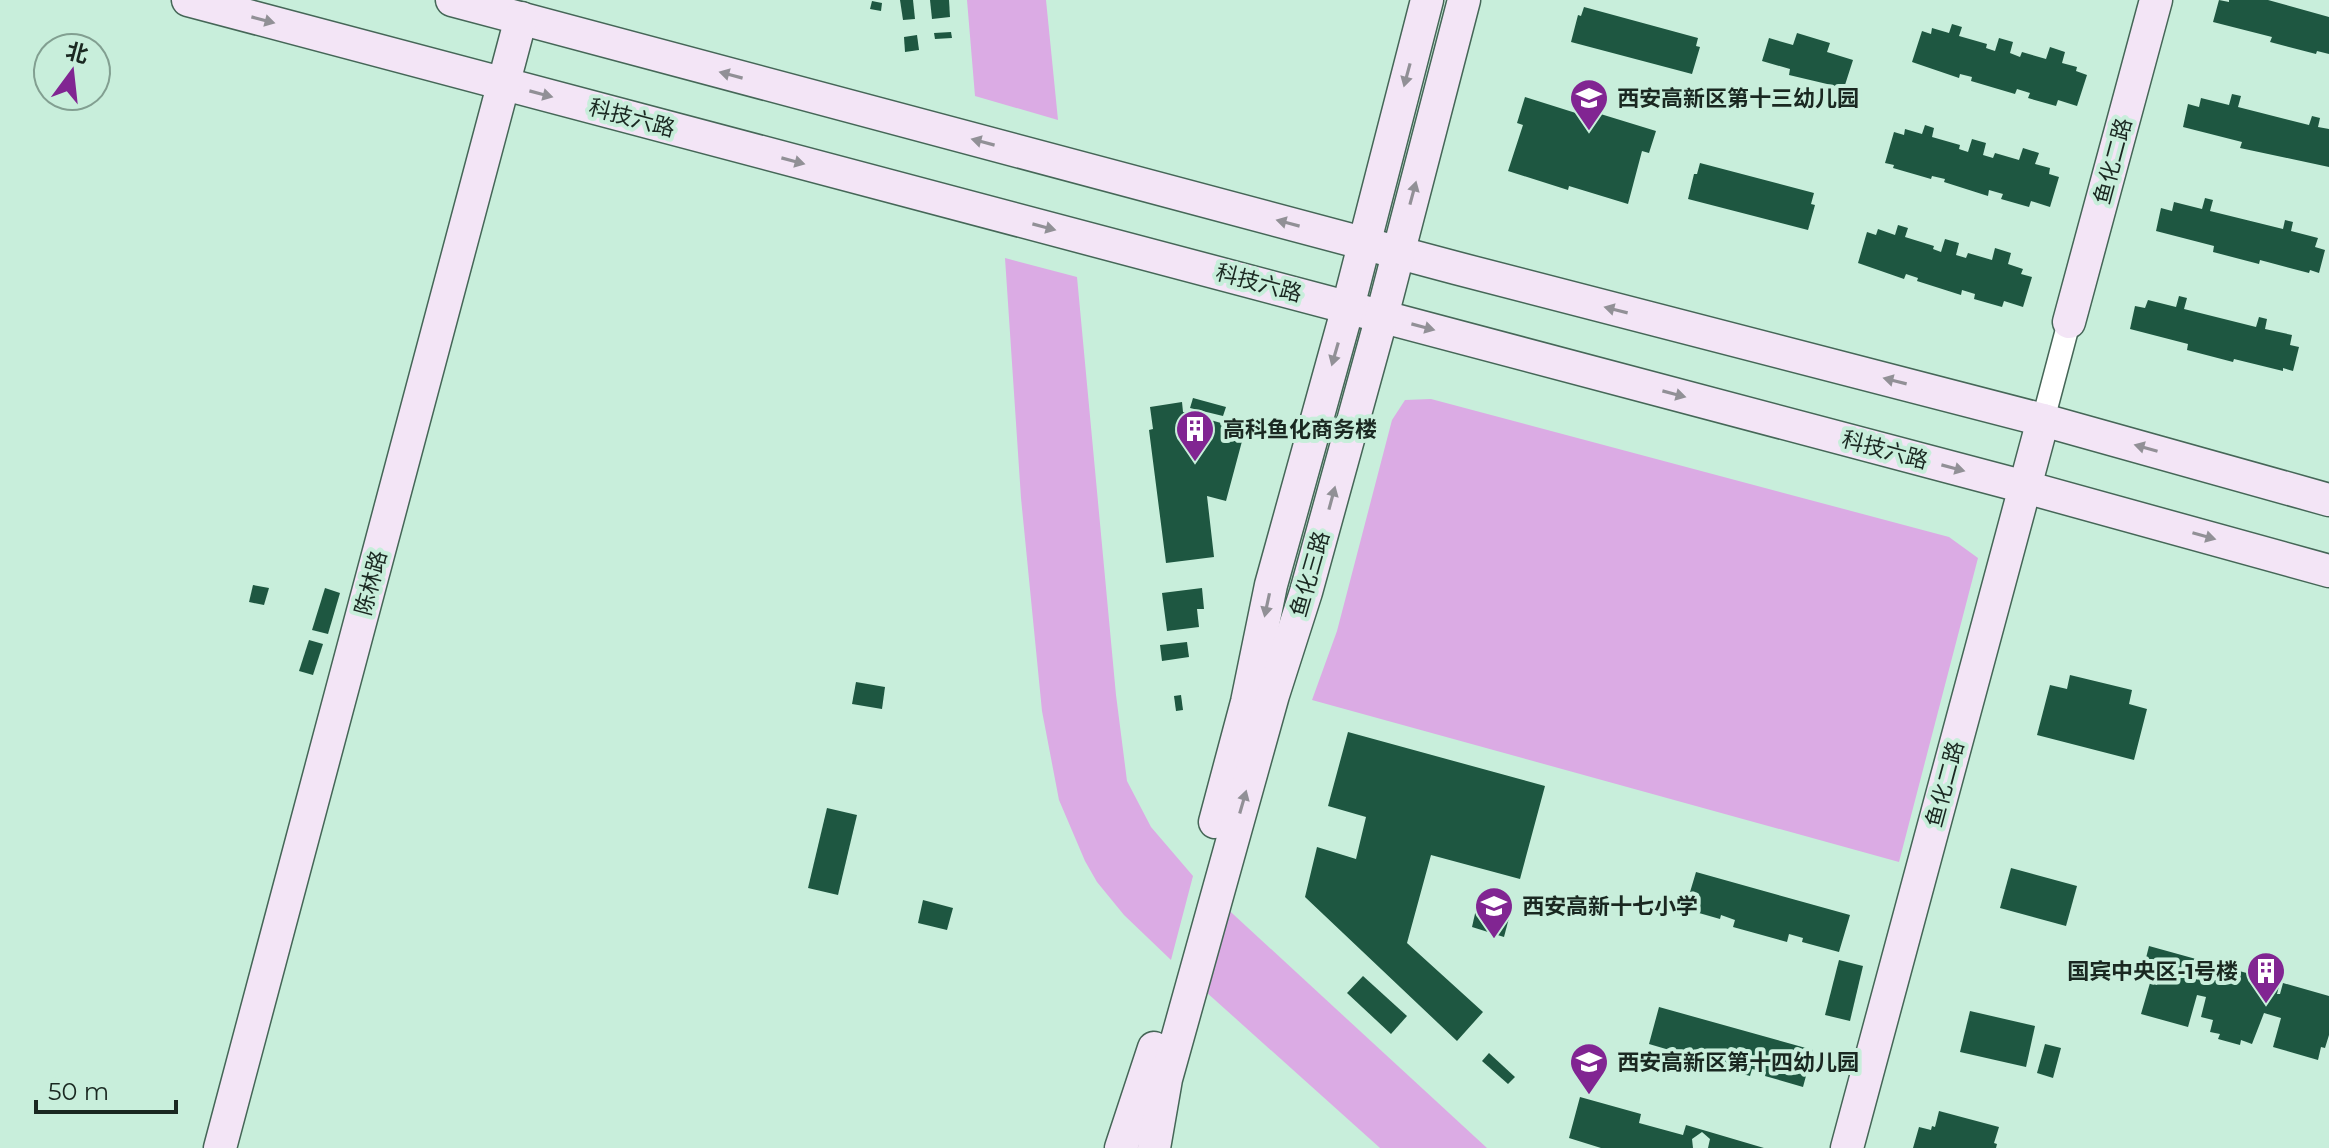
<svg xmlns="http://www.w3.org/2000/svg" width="2329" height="1148" viewBox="0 0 2329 1148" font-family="Montserrat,'Noto Sans SC',sans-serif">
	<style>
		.green { fill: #dbabe4 }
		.building { fill: #1e5741 }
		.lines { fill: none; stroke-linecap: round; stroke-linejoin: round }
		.street-casing { stroke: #456657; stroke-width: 25 }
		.secondary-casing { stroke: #456657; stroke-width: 35 }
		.street { stroke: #fff; stroke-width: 22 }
		.secondary { stroke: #f3e5f6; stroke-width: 32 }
		.oneway { fill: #919096 }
		.labels { text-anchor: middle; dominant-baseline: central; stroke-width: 8; stroke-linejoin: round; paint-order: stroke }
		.poi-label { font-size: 22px; font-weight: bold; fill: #1a2821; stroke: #c8eedb; text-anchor: start }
		.street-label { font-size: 22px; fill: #1a2821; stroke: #c8eedb }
	</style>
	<rect width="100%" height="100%" fill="#c8eedb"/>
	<g class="green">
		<path d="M967,0h79l12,120 -83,-24z"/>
		<path d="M1005,258l72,19 39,418 11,86 24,46 42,49 -22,84 -47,-45 -27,-33 -12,-21 -26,-61 -17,-89 -21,-213z"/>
		<path d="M1431,399l518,138 29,21 -79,304 -587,-162 25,-69 55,-211 13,-20z"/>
		<path d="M1208,891l279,257h-107l-194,-174z"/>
	</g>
	<g class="building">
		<path d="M900,0h13l2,19 -12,1z"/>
		<path d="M930,0h19l1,17 -18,2z"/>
		<path d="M2219,0l10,2v-2h39l61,17v37l-12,-3 -1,3 -46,-12 2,-5 -59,-15z"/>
		<path d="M872,1l10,2 -1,8 -11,-2z"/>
		<path d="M1584,7l114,31 -2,8 4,1 -8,27 -121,-32 7,-27 3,1z"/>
		<path d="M1952,24l10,3 -3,9 28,8 -1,4 9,3 4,-13 14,4 -3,11 10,4 2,-5 24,7 4,-12 15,5 -3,11 15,4 -1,4 11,4 -10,31 -19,-6 -2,6 -28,-8 2,-5 -13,-4 -2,5 -44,-13 1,-4 -12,-3 -1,4 -47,-16 10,-31 9,3 1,-6 17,5z"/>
		<path d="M951,32l1,6 -17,1 -1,-6z"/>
		<path d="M1797,33l33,10 -3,9 26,8 -9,28 -55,-13 1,-6 -28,-8 7,-23 24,7z"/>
		<path d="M917,35l2,15 -14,2 -1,-15z"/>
		<path d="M2232,94l9,2 -3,11 71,18 3,-9 8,2 -2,9 11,2v38l-89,-19 2,-6 -59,-15 5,-23 11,3 2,-9 28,7z"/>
		<path d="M1525,97l54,17 2,-6 75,23 -7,22 -7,-2 -14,53 -59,-18 -1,4 -60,-19 15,-46 -6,-2z"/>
		<path d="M1925,125l9,3 -2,9 28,8 -1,4 9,3 4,-13 14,4 -3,12 10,3 2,-5 24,7 4,-12 16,5 -4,11 15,4 -1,6 10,3 -9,30 -19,-6 -2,6 -28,-8 2,-5 -14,-4 -1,6 -44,-14 1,-3 -13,-3 -1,3 -38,-11 1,-3 -9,-2 9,-31 10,3 1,-6 17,5z"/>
		<path d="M1700,163l114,30 -3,11 4,1 -7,25 -120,-31 6,-25h3z"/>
		<path d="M2205,198l8,2 -3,11 73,18 2,-9 8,2 -2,9 27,7 -3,9 10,3 -6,23 -9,-3 -1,3 -49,-13 -1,4 -46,-12 1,-6 -58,-15 5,-23 11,3 2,-9 28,7z"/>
		<path d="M1898,225l10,3 -3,9 29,9 -1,3 8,3 4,-13 14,4 -3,12 10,3 2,-5 24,7 3,-12 16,5 -3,11 15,5 -2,5 11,3 -9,30 -19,-6 -2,6 -28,-8 1,-5 -13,-4 -1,5 -44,-14 1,-3 -12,-4 -2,5 -46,-16 9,-31 9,3 2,-6 17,6z"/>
		<path d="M2179,296l8,2 -3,11 72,18 3,-10 8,2 -2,10 27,6 -2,10 9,2 -6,24 -10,-3v3l-49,-12 -1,3 -46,-12 1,-6 -58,-15 5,-23 10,2 3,-8 28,7z"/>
		<path d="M1193,398l33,9 -3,9 -33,-8z"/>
		<path d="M1182,402l1,10 62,18 -19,71 -19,-5 7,61 -48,6 -17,-133 4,-1 -3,-22z"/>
		<path d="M253,585l16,3 -5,17 -15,-3z"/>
		<path d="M325,588l15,5 -12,41 -16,-4z"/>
		<path d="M1202,588l2,21h-7l2,18 -32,4 -5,-38z"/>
		<path d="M309,640l14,4 -10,31 -14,-4z"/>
		<path d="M1187,642l2,15 -27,4 -2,-16z"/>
		<path d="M2070,675l62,15 -3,14 18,5 -13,51 -97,-25 13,-50 17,4z"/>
		<path d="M856,682l29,5 -3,22 -30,-5z"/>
		<path d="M1181,695l2,15 -7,1 -2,-15z"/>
		<path d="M1348,732l197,54 -25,93 -89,-24 -24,88 76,69 -26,29 -152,-144 12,-50 39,12 10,-42 -38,-11z"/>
		<path d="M827,808l30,7 -19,80 -30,-7z"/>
		<path d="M2011,868l66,18 -11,40 -66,-18z"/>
		<path d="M1696,872l154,43 -11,37 -37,-10 1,-4 -14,-4 -2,8 -54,-15 2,-7 -14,-5 -1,4 -35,-10z"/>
		<path d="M923,900l30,8 -6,22 -29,-7z"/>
		<path d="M1477,905l33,9 -6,23 -32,-10z"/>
		<path d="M2149,946l65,18 -3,11 3,1 3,-11 63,17 -3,12h3l3,-11 46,13v39l-4,13 -4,-1 -3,13 -45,-13 8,-29 -17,-5 -12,31 -11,-4 -1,5 -22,-6 2,-5 -10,-2 3,-12 -12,-3 5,-20 -9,-2 -9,32 -47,-13 9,-31 7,2 2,-7 -5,-2 -1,6 -12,-4z"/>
		<path d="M1839,960l24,6 -13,55 -25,-6z"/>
		<path d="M1363,976l44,40 -16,18 -44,-41z"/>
		<path d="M1659,1007l154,43 -10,37 -38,-11 1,-4 -14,-3 -2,7 -53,-15 2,-7 -15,-4 -1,4 -34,-10z"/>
		<path d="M1970,1011l65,15 -9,41 -66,-15z"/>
		<path d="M2045,1044l16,4 -8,30 -16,-5z"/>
		<path d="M1489,1053l26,24 -7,7 -26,-23z"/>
		<path d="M1580,1097l61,17 -2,9 44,12 3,-10 78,23h-56l2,-9 -8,-7 -10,7 1,9h-92l-32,-10z"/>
		<path d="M1939,1111l60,16 -5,16 3,1 -1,4h-83l6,-21 12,3 1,-4 3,1z"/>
	</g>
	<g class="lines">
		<g class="street-casing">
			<path id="street" d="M2043,420l26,-98"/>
		</g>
		<g class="secondary-casing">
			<g id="secondary">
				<path d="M188,0l1837,487 304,84"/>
				<path d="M452,0l1004,268 587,152 286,80"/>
				<path d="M2069,322l87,-322"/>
				<path d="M1215,822l32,-120 24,-117 77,-278 79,-307"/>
				<path d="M220,1148l301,-1130"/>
				<path d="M1121,1148l33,-100"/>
				<path d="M1154,1148l12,-69 107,-384 33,-103 76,-276 82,-316"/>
				<path d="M1847,1148l196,-728"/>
			</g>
		</g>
		<use href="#street" class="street"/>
		<use href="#secondary" class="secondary"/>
	</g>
	<defs><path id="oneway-solid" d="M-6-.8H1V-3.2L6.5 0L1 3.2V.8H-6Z" transform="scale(2)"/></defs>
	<g class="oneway">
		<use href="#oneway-solid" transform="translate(263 20) rotate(15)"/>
		<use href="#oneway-solid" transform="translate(731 75) rotate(-165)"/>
		<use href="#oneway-solid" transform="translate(1407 75) rotate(105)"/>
		<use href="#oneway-solid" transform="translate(541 94) rotate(15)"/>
		<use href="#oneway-solid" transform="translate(983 142) rotate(-165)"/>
		<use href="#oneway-solid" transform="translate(793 161) rotate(15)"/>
		<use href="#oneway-solid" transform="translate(1413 193) rotate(-75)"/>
		<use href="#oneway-solid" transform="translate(1288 223) rotate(-165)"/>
		<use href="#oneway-solid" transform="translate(1044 227) rotate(15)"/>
		<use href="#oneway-solid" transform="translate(1616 310) rotate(-166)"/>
		<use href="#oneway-solid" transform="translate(1423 327) rotate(15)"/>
		<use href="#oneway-solid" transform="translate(1335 354) rotate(106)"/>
		<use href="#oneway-solid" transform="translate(1895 381) rotate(-166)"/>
		<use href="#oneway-solid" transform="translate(1674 394) rotate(15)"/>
		<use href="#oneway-solid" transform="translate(2146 448) rotate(-164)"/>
		<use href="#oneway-solid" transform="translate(1953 468) rotate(15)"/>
		<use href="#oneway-solid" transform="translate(1332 498) rotate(-75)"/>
		<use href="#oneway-solid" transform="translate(2204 536) rotate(16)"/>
		<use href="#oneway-solid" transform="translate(1267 605) rotate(102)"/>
		<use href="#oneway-solid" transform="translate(1243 802) rotate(-74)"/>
	</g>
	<defs>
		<g id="school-pin" transform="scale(2)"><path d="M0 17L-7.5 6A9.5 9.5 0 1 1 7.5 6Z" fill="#812592" stroke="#c8eedb"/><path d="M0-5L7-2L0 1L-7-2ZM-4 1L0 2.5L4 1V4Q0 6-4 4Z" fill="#fff"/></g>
		<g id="building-pin" transform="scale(2)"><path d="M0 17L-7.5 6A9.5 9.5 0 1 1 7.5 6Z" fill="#812592" stroke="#c8eedb"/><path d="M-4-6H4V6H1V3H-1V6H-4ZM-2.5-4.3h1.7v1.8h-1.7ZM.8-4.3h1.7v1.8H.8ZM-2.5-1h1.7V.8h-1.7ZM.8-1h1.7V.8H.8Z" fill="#fff"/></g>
	</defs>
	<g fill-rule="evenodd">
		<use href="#school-pin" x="1589" y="98"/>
		<use href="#building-pin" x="1195" y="429"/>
		<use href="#school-pin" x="1494" y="906"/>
		<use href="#building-pin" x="2266" y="971"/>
		<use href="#school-pin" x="1589" y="1062"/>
	</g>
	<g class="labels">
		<g class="poi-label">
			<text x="1617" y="98">西安高新区第十三幼儿园</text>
			<text x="1223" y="429">高科鱼化商务楼</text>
			<text x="1522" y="906">西安高新十七小学</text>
			<text x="2238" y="971" text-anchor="end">国宾中央区-1号楼</text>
			<text x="1617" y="1062">西安高新区第十四幼儿园</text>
		</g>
		<g class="street-label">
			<text transform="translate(632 118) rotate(15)">科技六路</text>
			<text transform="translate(2113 161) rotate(-75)">鱼化二路</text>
			<text transform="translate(1259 283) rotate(15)">科技六路</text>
			<text transform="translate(1885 450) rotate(15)">科技六路</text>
			<text transform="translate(1310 574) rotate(-74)">鱼化三路</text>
			<text transform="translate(371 583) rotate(-75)">陈林路</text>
			<text transform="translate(1945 784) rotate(-75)">鱼化二路</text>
		</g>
	</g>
	<g transform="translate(72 72) rotate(15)"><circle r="38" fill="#c8eedb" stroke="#829f91" stroke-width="2"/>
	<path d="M0-6L14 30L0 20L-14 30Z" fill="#812592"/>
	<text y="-12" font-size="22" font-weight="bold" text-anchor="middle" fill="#1a2821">北</text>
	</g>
	<path d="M36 1100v12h140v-12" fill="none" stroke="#1a2821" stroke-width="4"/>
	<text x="48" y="1100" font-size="24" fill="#1a2821" stroke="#c8eedb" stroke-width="6" paint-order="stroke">50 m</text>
</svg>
